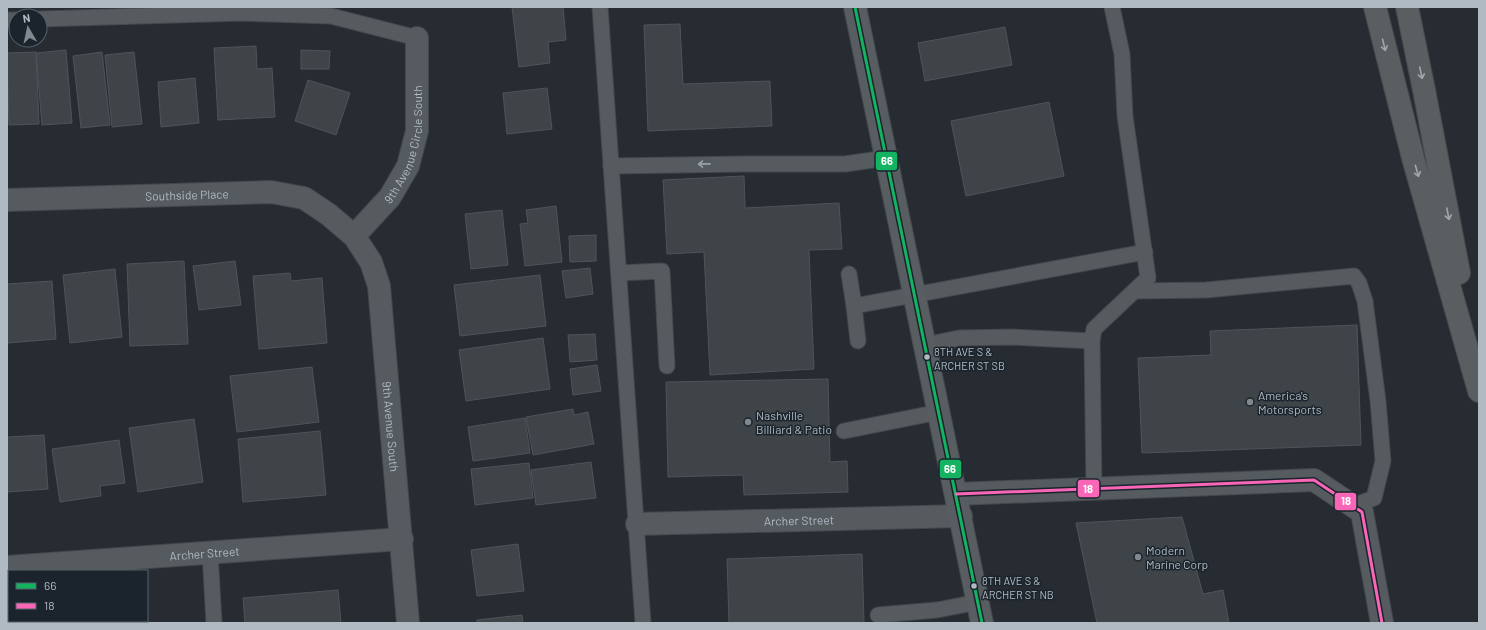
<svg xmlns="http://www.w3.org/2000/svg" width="1486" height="630" viewBox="0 0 1486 630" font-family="Barlow,sans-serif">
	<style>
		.building { fill: #3e4448; stroke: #4e5459 }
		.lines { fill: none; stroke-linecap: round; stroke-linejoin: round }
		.service-casing { stroke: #44484d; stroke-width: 17 }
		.minor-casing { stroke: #44484d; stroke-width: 24 }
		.primary-casing { stroke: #41474c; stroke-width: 24 }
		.motorway-casing { stroke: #43494d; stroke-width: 24 }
		.service { stroke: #565b60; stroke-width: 15 }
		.minor { stroke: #565b60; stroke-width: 22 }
		.primary { stroke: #585d62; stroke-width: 22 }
		.motorway { stroke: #5a5e61; stroke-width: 22 }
		.bus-1-casing { stroke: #1b242c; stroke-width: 6 }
		.bus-2-casing { stroke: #1b242c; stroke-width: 6 }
		.bus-1 { stroke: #13b361; stroke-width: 3 }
		.bus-2 { stroke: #fa66b7; stroke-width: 3 }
		.oneway { stroke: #9fa8af }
		.oneway2 { stroke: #9aa2aa }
		.bus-dot { fill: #b0bac3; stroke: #1b242c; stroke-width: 1.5 }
		.poi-dot { fill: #808890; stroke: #1b242c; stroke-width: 1.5 }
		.labels { text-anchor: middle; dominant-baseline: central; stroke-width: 3; stroke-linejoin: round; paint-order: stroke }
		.bus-label { font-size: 11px; fill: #b0bac3; stroke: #1b242c; text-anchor: start }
		.street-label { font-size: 12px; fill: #b0bac3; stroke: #1b242c }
		.poi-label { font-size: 12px; fill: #b0bac3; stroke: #1b242c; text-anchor: start }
		.line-badge { stroke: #1b242c; stroke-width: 1.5 }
		.badge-label { font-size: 11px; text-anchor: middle; font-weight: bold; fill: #fff }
	</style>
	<rect width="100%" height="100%" fill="#262c32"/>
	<g class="building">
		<path d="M512,7h51l3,33 -18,2 2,21 -31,4z"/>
		<path d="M680,24l3,60 87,-3 2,45 -124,5 -4,-106z"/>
		<path d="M1005,27l7,38 -87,16 -7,-38z"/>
		<path d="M256,46l1,23 15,-1 3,49 -57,3 -4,-72z"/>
		<path d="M66,50l6,73 -30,2 -6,-72z"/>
		<path d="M301,50l29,1 -1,18h-28z"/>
		<path d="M36,52l3,72 -30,1 -2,-72z"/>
		<path d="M102,52l8,73 -29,3 -8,-72z"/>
		<path d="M134,52l8,72 -30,3 -7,-72z"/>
		<path d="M195,78l4,45 -38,4 -3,-45z"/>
		<path d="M308,80l42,13 -14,42 -41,-14z"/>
		<path d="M547,88l5,41 -45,5 -4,-41z"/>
		<path d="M1049,102l15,74 -98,20 -15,-75z"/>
		<path d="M744,176l1,32 94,-5 3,46 -33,1 5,119 -104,6 -6,-123 -37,2 -4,-74z"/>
		<path d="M556,206l6,56 -37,4 -5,-42 8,-1 -2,-13z"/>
		<path d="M502,210l6,55 -37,4 -6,-55z"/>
		<path d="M596,235v26l-26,1 -1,-26z"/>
		<path d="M184,261l4,83 -58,2 -3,-82z"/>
		<path d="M235,261l6,44 -42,5 -6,-44z"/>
		<path d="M590,268l3,26 -27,4 -4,-27z"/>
		<path d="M115,269l7,68 -52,6 -7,-68z"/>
		<path d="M290,273l1,8 31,-3 5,65 -68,6 -6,-73z"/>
		<path d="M540,275l6,51 -86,10 -6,-51z"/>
		<path d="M52,281l4,58 -49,4v-59z"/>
		<path d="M1357,325l4,120 -219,8 -4,-95 73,-3 -1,-24z"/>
		<path d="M595,334l2,26 -27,2 -2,-27z"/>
		<path d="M543,338l7,51 -84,12 -7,-51z"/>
		<path d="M597,365l4,26 -28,4 -3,-26z"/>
		<path d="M312,367l7,55 -82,10 -7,-56z"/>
		<path d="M828,379l2,83 17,-1 1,31 -104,3 -1,-20 -75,2 -2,-95z"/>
		<path d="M573,409l1,6 14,-3 6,32 -61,11 -7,-38z"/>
		<path d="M525,418l5,35 -57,8 -5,-34z"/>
		<path d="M194,419l9,63 -65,10 -9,-64z"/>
		<path d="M320,431l6,64 -83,7 -5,-63z"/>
		<path d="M44,435l4,54 -41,3v-55z"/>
		<path d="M119,440l6,43 -25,3 1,10 -41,6 -8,-53z"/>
		<path d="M591,462l5,36 -60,7 -5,-35z"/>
		<path d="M529,463l4,35 -58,7 -4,-36z"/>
		<path d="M1182,517l21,77 20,-4 6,33h-132l-21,-100z"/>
		<path d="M518,544l6,47 -47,5 -6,-46z"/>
		<path d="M862,554l2,69h-135l-2,-64z"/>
		<path d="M338,590l3,33h-96l-2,-25z"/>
		<path d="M522,615l1,8h-46v-3z"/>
	</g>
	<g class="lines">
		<g class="service-casing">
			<g id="service">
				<path d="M600,7l43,616"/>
				<path d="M40,19l202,-6 89,3 86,22"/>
				<path d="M7,20h9"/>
				<path d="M611,166l132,-2h102l41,-6"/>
				<path d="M619,273l43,-2 5,95"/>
				<path d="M849,274l5,32 291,-54"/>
				<path d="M1135,291l71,-1 148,-14 5,7 6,18 13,100 5,60 -9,37 -21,8"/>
				<path d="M854,306l4,35"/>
				<path d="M925,345l34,-7 52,-1 81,4"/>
				<path d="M844,431l95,-19"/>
				<path d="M1094,489l-2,-148 2,-12 54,-51 -23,-162 -3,-62 -10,-47"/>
				<path d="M210,552l4,71"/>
				<path d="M878,615l59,-5 41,-8"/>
			</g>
		</g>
		<g class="minor-casing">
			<g id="minor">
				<path id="s1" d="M7,200l264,-8 33,6 24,16 26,22 17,26 8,24 29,337"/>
				<path id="s2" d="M354,236l36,-39 18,-31 9,-35v-93"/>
				<path d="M956,494l358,-14 48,32 20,111"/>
				<path id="s3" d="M637,524l324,-8"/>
				<path id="s4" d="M7,567l395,-28"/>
			</g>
		</g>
		<g class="primary-casing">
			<path id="primary" d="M855,7l127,616"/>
		</g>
		<g class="motorway-casing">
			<g id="motorway">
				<path d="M1375,7l38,151 66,233"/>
				<path d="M1407,7l17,83 35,183"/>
			</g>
		</g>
		<use href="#service" class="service"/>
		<use href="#minor" class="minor"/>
		<use href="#primary" class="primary"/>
		<use href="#motorway" class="motorway"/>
		<g class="bus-1-casing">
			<path id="bus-1" d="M855,7l127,616"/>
		</g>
		<g class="bus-2-casing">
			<path id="bus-2" d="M956,494l358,-14 48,32 20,111"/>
		</g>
		<use href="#bus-1" class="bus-1"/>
		<use href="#bus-2" class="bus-2"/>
	</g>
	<defs><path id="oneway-shaft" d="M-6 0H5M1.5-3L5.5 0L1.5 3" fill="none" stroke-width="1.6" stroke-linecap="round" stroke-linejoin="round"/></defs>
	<g class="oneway">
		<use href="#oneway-shaft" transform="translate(1384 45) rotate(76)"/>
		<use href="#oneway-shaft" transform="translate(1421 73) rotate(78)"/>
		<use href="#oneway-shaft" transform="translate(1417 171) rotate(74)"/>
		<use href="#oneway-shaft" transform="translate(1448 214) rotate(79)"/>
	</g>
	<use class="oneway2" href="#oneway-shaft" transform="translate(704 164) rotate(179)"/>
	<g class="bus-dot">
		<circle cx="927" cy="357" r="3.5"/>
		<circle cx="974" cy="586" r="3.5"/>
	</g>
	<g class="poi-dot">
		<circle cx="1250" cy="402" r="4"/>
		<circle cx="748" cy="422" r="4"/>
		<circle cx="1138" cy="557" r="4"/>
	</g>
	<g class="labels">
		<g class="bus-label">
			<text x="934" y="351">8TH AVE S &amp;<tspan x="934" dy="14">ARCHER ST SB</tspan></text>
			<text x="982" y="580">8TH AVE S &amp;<tspan x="982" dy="14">ARCHER ST NB</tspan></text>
		</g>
		<g class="street-label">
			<text stroke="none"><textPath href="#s2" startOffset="109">9th Avenue Circle South</textPath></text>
			<text stroke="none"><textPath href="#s1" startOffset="180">Southside Place</textPath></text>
			<text stroke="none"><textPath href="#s1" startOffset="558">9th Avenue South</textPath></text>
			<text stroke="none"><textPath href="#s3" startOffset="162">Archer Street</textPath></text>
			<text stroke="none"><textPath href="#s4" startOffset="198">Archer Street</textPath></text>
		</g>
		<g class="poi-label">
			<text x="1258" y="395">America's<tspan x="1258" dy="14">Motorsports</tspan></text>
			<text x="756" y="415">Nashville<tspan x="756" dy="14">Billiard &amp; Patio</tspan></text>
			<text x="1146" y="550">Modern<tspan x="1146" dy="14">Marine Corp</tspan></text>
		</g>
	</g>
	<g class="line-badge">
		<rect x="875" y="151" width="23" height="20" rx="4" fill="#13b361"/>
		<rect x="939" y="459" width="23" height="20" rx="4" fill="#13b361"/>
		<rect x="1077" y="479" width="23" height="19" rx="4" fill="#fa66b7"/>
		<rect x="1334" y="492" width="23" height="19" rx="4" fill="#fa66b7"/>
	</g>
	<g class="badge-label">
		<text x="887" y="165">66</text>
		<text x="950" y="473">66</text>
		<text x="1088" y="493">18</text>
		<text x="1346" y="505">18</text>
	</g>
	<rect width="1486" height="630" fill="none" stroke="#b0bac3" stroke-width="16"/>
	<rect x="8" y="570" width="140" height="52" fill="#1b242c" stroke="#576068"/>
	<rect x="16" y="583" width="20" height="6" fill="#13b361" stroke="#576068"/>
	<text x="44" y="590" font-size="12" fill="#b0bac3">66</text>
	<rect x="16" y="603" width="20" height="6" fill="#fa66b7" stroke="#576068"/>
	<text x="44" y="610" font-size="12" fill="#b0bac3">18</text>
	<g transform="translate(28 28) rotate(351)"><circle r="19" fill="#1b242c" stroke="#576068"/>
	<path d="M0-3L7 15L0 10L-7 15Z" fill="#808890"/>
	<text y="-6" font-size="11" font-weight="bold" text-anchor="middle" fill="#b0bac3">N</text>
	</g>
</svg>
